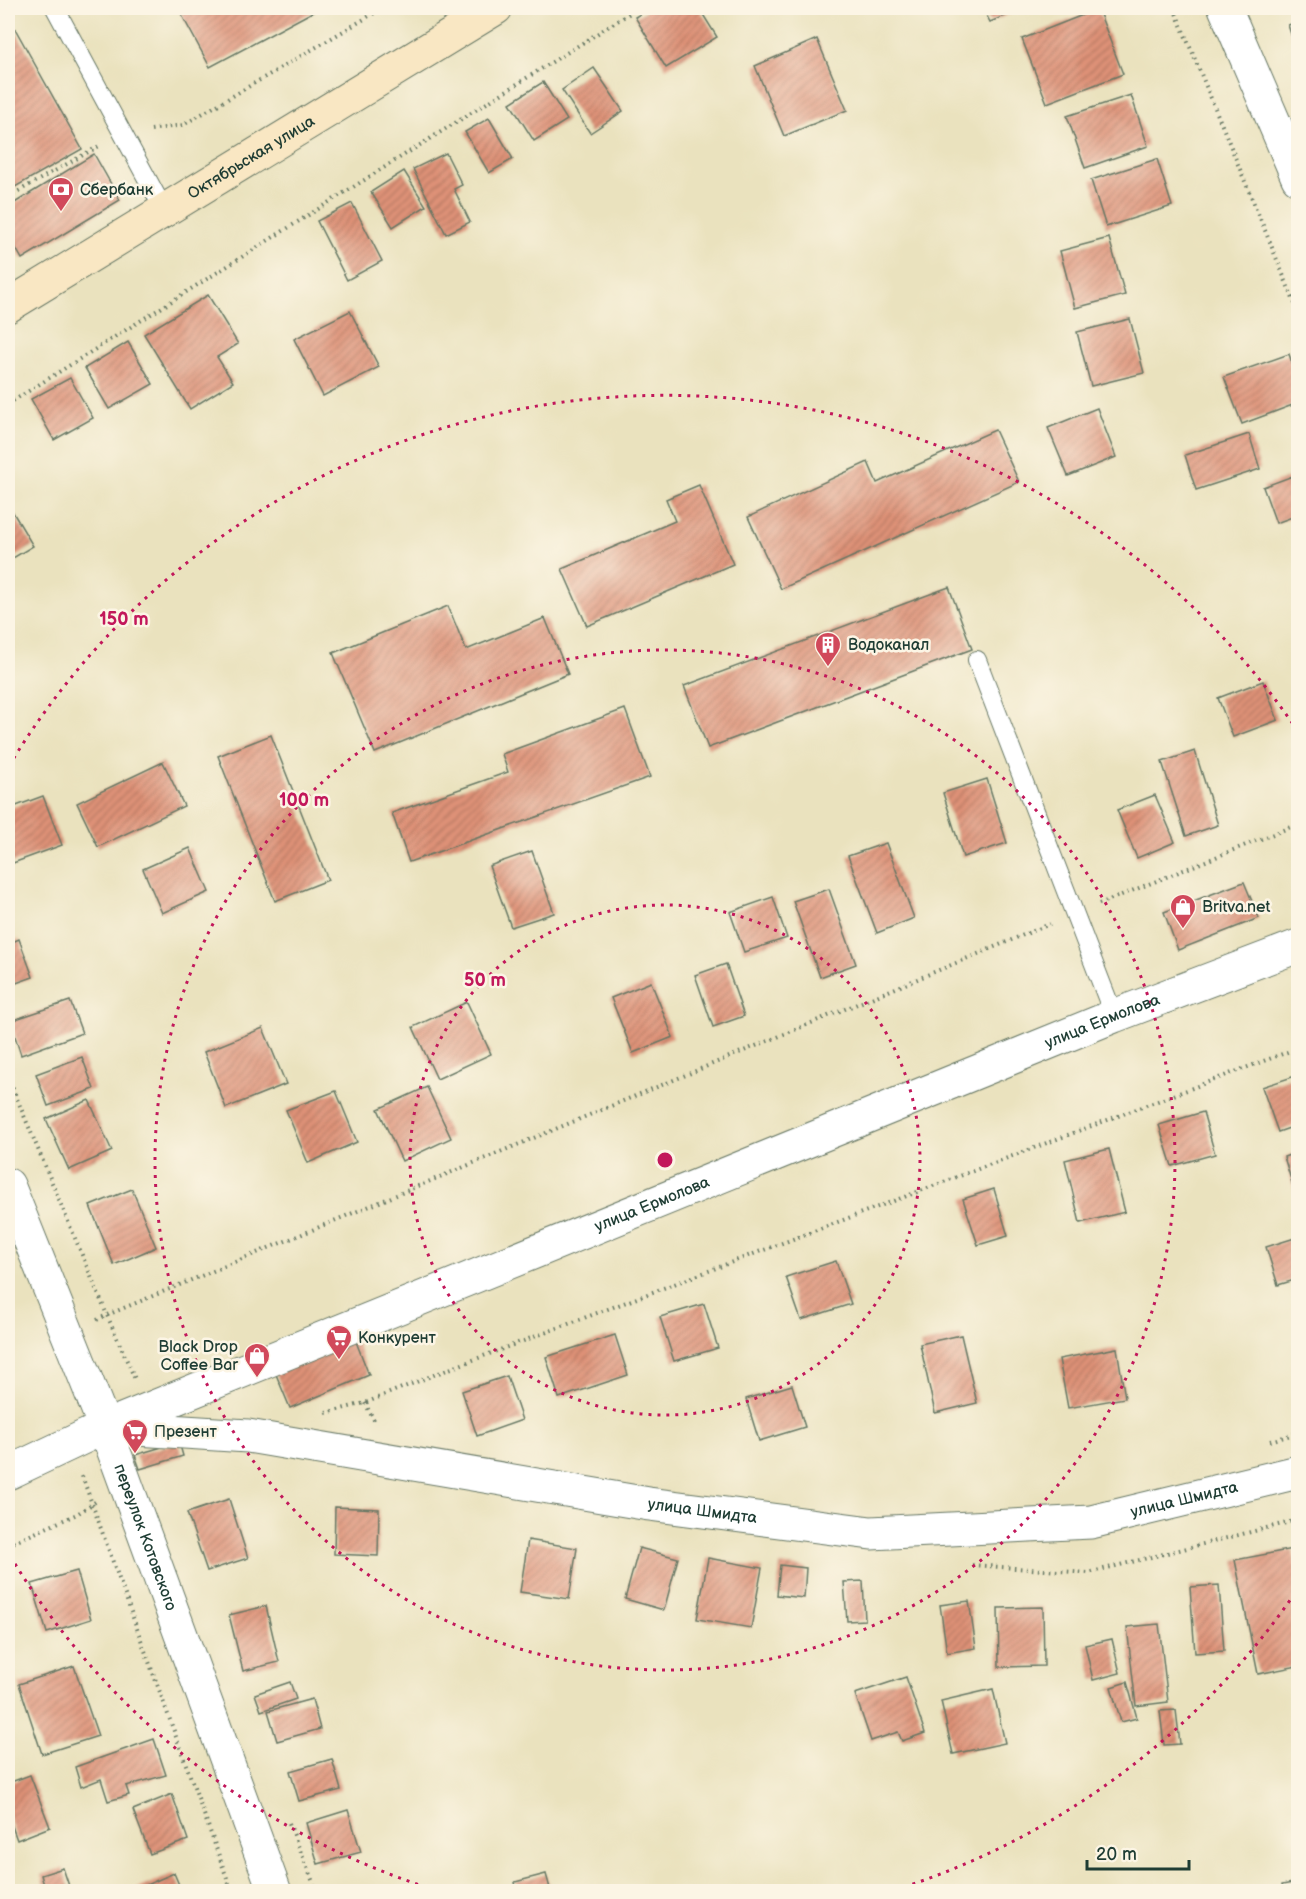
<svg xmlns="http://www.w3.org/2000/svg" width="1306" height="1899" font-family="'Balsamiq Sans',sans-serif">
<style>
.building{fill:url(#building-hatch)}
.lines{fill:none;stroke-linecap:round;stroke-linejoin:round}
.service-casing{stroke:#667764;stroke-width:20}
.minor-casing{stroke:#667764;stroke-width:35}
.tertiary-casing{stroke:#667764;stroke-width:35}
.secondary-casing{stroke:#667764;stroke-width:35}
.path{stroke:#667764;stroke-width:4;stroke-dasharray:1.5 4.5;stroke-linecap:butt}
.service{stroke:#fff;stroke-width:18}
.minor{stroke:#fff;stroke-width:33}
.tertiary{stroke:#fff;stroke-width:33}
.secondary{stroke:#f9e7c3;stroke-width:33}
.ring{fill:none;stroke:#c2185b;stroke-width:3;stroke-dasharray:3 6}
.labels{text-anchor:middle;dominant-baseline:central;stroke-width:5;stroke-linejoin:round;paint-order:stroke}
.street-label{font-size:16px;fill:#1f3d34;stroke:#fcf5e5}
.poi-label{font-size:16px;fill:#1f3d34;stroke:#fcf5e5;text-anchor:start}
.centre{fill:#c2185b;stroke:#fcf5e5;stroke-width:3}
.ring-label{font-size:18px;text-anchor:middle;font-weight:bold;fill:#c2185b;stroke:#fcf5e5;stroke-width:5;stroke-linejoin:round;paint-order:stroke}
</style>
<defs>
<pattern id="building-hatch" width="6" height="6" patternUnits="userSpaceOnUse" patternTransform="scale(1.5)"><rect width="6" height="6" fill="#de9177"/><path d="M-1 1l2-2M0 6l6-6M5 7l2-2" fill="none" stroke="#b37862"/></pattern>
</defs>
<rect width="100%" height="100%" fill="#fcf5e5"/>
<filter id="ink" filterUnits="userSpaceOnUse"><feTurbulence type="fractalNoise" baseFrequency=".0167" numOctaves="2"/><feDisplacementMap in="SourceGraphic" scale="12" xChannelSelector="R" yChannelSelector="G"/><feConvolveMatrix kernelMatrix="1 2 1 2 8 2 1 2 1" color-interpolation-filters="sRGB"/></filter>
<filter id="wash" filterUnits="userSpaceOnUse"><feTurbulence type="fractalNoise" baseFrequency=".008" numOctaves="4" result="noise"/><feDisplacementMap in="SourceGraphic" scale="24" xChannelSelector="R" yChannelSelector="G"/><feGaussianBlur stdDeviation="1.35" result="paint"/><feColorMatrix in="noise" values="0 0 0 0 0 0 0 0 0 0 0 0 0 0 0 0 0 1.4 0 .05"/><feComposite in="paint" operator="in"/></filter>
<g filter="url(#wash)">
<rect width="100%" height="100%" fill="#eae2be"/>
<g id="blocks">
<!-- building -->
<g class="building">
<path d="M178 8H320L210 67Z"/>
<path d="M650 8H699L717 37 666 68 635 17Z"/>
<path d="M983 8H1024L990 22Z"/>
<path d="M1098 9 1123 74 1047 103 1022 39Z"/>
<path d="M8 16 82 149 8 191Z"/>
<path d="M1298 22V55L1288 25Z"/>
<path d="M817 39 847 110 784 136 755 66Z"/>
<path d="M594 68 623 111 590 133 562 90Z"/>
<path d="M543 82 567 120 534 141 510 103Z"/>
<path d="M1131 95 1148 146 1085 168 1067 116Z"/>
<path d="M489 118 513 159 489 173 465 132Z"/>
<path d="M446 153 462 185 454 189 470 222 446 234 413 169Z"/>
<path d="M94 154 120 200 22 259 8 234V207Z"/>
<path d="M1157 159 1172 206 1106 227 1091 180Z"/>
<path d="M404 171 426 206 393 227 371 192Z"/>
<path d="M352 203 382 261 347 280 317 221Z"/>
<path d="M1109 238 1125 295 1075 308 1060 251Z"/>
<path d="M208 295 238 344 217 357 233 382 190 409 144 334Z"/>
<path d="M350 311 379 367 323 396 294 339Z"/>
<path d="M1130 319 1144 373 1091 386 1077 332Z"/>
<path d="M128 342 153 384 109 409 85 368Z"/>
<path d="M1289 354 1298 381V403L1242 424 1224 377Z"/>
<path d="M70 378 93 418 54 440 31 399Z"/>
<path d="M1097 408 1116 457 1068 476 1048 428Z"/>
<path d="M995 430 1019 482 781 589 748 517 868 462 877 483Z"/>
<path d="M1249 434 1260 469 1196 490 1185 455Z"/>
<path d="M1298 474V515L1276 523 1263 487Z"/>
<path d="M699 485 733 564 587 626 562 569 675 521 666 499Z"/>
<path d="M8 504 33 546 8 561Z"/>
<path d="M949 587 972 649 708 748 684 686Z"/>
<path d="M448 606 466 650 545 618 568 674 375 753 333 653Z"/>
<path d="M1263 681 1278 720 1233 737 1218 698Z"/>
<path d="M625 709 650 777 409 862 392 813 508 772 502 754Z"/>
<path d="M271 735 328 880 275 901 218 756Z"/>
<path d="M1195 751 1218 825 1186 836 1162 762Z"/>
<path d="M163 762 184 806 98 847 77 803Z"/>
<path d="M987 779 1007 843 963 857 943 793Z"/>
<path d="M1155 795 1175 842 1137 858 1117 810Z"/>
<path d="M43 796 62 845 13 863 8 850V809Z"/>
<path d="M886 843 914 918 877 933 848 856Z"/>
<path d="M190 848 209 892 162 913 143 869Z"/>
<path d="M532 851 554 913 511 927 489 866Z"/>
<path d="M1244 882 1259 918 1178 950 1164 912Z"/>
<path d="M829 889 856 964 820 977 793 901Z"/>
<path d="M773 897 787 938 744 952 730 912Z"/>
<path d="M19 939 33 977 8 986V944Z"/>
<path d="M726 964 744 1016 713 1027 695 975Z"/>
<path d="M651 982 673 1037 633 1053 611 998Z"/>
<path d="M70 1001 82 1033 21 1055 10 1021Z"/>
<path d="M467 1002 491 1054 437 1079 413 1027Z"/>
<path d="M263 1028 286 1084 226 1108 204 1052Z"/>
<path d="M82 1057 94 1089 48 1106 36 1074Z"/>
<path d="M1298 1075V1125L1278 1132 1262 1087Z"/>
<path d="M427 1087 451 1138 402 1161 378 1109Z"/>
<path d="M336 1091 357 1142 308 1163 286 1110Z"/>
<path d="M89 1100 112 1151 69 1170 46 1119Z"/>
<path d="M1203 1112 1215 1154 1172 1166 1159 1125Z"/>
<path d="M1109 1149 1125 1212 1080 1223 1065 1160Z"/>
<path d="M1298 1152V1202L1284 1157Z"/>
<path d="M132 1189 156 1247 114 1265 90 1206Z"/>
<path d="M994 1189 1008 1236 978 1245 963 1199Z"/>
<path d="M1298 1237V1279L1278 1285 1266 1247Z"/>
<path d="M836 1261 851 1304 801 1320 786 1277Z"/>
<path d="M704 1304 718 1348 674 1361 660 1317Z"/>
<path d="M615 1335 628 1375 559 1398 546 1357Z"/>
<path d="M961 1335 977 1403 935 1413 920 1344Z"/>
<path d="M355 1339 369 1375 290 1408 275 1372Z"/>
<path d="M1117 1348 1125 1398 1068 1408 1059 1359Z"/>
<path d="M507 1376 522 1420 477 1436 462 1391Z"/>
<path d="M792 1385 805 1427 759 1441 746 1399Z"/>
<path d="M179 1442 183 1456 140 1469 135 1455Z"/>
<path d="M229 1499 248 1558 207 1571 187 1513Z"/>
<path d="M335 1507 379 1509 378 1556 334 1554Z"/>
<path d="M528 1540 577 1548 569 1599 520 1592Z"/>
<path d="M639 1548 678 1558 664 1610 625 1599Z"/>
<path d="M1293 1549 1298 1577V1666L1258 1674 1235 1560Z"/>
<path d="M708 1558 762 1568 751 1628 697 1619Z"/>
<path d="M780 1565 806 1568 804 1598 777 1595Z"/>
<path d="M77 1571 91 1619 47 1633 32 1584Z"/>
<path d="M863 1581 865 1620 847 1621 844 1582Z"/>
<path d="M1219 1585 1224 1651 1195 1653 1190 1587Z"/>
<path d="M969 1601 976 1648 947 1653 940 1605Z"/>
<path d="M266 1606 279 1662 243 1671 229 1615Z"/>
<path d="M1043 1607 1044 1666 999 1667 998 1608Z"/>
<path d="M1159 1624 1168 1702 1136 1706 1127 1627Z"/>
<path d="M1112 1639 1120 1673 1093 1680 1085 1645Z"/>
<path d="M74 1666 98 1736 42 1754 19 1684Z"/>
<path d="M906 1677 925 1733 902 1741 898 1732 871 1741 855 1694Z"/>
<path d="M290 1682 296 1699 261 1711 255 1694Z"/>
<path d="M1127 1682 1137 1718 1121 1722 1111 1687Z"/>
<path d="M993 1689 1005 1743 953 1754 941 1701Z"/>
<path d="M312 1699 320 1729 277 1741 268 1711Z"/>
<path d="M1176 1710 1180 1744 1164 1745 1160 1711Z"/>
<path d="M154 1739 166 1775 126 1786 129 1795 108 1801 101 1779 81 1787 75 1767Z"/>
<path d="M332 1759 341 1790 299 1801 290 1771Z"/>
<path d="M30 1775 50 1827 17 1840 8 1815V1783Z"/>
<path d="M172 1794 188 1840 150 1854 133 1810Z"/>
<path d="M348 1810 361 1852 318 1864 306 1823Z"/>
<path d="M63 1868 71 1892H46L41 1875Z"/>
<path d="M174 1873 182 1892H130Z"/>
<path d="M546 1874 551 1892H517L515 1882Z"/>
<path d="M1298 1882V1892H1283L1282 1885Z"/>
</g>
</g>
</g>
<g filter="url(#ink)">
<use href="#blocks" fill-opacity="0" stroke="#667764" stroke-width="1.5"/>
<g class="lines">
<defs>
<g id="service">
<path d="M55 8 164 210"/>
<path d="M977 660 1114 1016"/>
</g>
<g id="minor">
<path d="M1225 8 1298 178"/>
<path id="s1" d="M8 1185 105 1427 275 1892"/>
<path id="s2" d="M105 1427 248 1436 649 1504 871 1533 1091 1522 1298 1472"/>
</g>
<g id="tertiary">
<path id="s3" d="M8 1473 105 1427 1114 1016 1298 946"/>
</g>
<g id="secondary">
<path id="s4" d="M8 306 496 8"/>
</g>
</defs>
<!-- service casing -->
<use href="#service" class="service-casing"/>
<!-- minor casing -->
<use href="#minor" class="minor-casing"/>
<!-- tertiary casing -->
<use href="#tertiary" class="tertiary-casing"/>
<!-- secondary casing -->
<use href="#secondary" class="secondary-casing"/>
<!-- path -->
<g class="path">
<path d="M1174 8 1298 311"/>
<path d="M151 130 183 125 383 8"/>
<path d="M8 197 101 145"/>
<path d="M8 404 638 8"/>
<path d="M1099 904 1298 824"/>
<path d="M8 1077 107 1315 1050 924"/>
<path d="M97 1320 107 1315 135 1379"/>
<path d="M365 1403 376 1424"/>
<path d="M326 1413 365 1403 436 1374 1298 1048"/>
<path d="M1270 1441 1298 1433"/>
<path d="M82 1476 232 1892"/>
<path d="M8 1545 77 1514 98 1500"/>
<path d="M972 1565 1088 1573 1298 1520"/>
<path d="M289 1823 317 1892"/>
</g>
<!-- service -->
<use href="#service" class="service"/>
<!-- minor -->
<use href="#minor" class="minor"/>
<!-- tertiary -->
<use href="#tertiary" class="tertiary"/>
<!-- secondary -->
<use href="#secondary" class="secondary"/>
</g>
</g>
<!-- distance rings -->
<g class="ring">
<circle cx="665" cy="1160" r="255"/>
<circle cx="665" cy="1160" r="510"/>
<path d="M1295 1593A765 765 0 0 1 895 1890M435 1890A765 765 0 0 1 9 1554M9 766A765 765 0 0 1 1295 727"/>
</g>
<!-- icons -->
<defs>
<symbol id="bank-pin" viewBox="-11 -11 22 30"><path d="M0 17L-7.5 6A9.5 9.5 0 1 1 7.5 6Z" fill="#d1495b" stroke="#fcf5e5"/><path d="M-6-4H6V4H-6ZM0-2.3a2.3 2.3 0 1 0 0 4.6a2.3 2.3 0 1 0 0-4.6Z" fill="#fff"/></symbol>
<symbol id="building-pin" viewBox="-11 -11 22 30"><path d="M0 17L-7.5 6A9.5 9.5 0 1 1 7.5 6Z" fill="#d1495b" stroke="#fcf5e5"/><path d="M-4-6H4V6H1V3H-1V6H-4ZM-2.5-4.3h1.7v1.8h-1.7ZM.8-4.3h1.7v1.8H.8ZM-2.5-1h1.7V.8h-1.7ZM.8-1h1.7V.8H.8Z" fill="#fff"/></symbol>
<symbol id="shop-pin" viewBox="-11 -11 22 30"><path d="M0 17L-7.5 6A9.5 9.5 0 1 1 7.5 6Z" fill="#d1495b" stroke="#fcf5e5"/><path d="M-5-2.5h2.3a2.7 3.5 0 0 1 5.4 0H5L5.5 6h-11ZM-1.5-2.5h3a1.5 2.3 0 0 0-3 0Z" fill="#fff"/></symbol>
<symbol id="supermarket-pin" viewBox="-11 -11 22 30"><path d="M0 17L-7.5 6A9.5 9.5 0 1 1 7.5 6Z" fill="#d1495b" stroke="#fcf5e5"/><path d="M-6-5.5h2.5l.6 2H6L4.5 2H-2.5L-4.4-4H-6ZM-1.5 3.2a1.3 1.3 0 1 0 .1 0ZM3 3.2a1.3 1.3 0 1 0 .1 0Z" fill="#fff"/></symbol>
</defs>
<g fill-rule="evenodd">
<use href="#bank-pin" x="46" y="175" width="30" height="40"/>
<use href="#building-pin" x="813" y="630" width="30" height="40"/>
<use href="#shop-pin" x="1168" y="892" width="30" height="40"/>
<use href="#supermarket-pin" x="324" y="1323" width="30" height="40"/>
<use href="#shop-pin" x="242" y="1341" width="30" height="40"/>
<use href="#supermarket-pin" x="120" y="1417" width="30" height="40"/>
</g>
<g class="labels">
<!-- street labels -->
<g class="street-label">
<text stroke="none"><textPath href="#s4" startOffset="285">Октябрьская улица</textPath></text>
<text stroke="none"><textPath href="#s3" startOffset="1184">улица Ермолова</textPath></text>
<text stroke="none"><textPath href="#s3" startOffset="698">улица Ермолова</textPath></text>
<text stroke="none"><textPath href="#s2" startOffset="1090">улица Шмидта</textPath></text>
<text stroke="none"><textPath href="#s2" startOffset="604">улица Шмидта</textPath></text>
<text stroke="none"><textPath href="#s1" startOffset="378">переулок Котовского</textPath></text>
</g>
<!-- poi labels -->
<g class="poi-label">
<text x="80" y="190">Сбербанк</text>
<text x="848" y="645">Водоканал</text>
<text x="1202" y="907">Britva.net</text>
<text x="358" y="1338">Конкурент</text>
<text x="238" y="1347" text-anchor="end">Black Drop<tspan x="238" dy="18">Coffee Bar</tspan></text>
<text x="154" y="1432">Презент</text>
</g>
</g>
<circle cx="665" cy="1160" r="9" class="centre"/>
<g class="ring-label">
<text x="124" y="625">150 m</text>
<text x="304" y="806">100 m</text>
<text x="485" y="986">50 m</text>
</g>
<!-- margin -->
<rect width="1306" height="1899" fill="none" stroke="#fcf5e5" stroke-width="30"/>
<!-- scale -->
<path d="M1087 1860v9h102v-9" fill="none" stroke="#1f3d34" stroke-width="3"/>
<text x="1096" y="1860" font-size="18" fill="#1f3d34" stroke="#fcf5e5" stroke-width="4.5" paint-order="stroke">20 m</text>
</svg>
